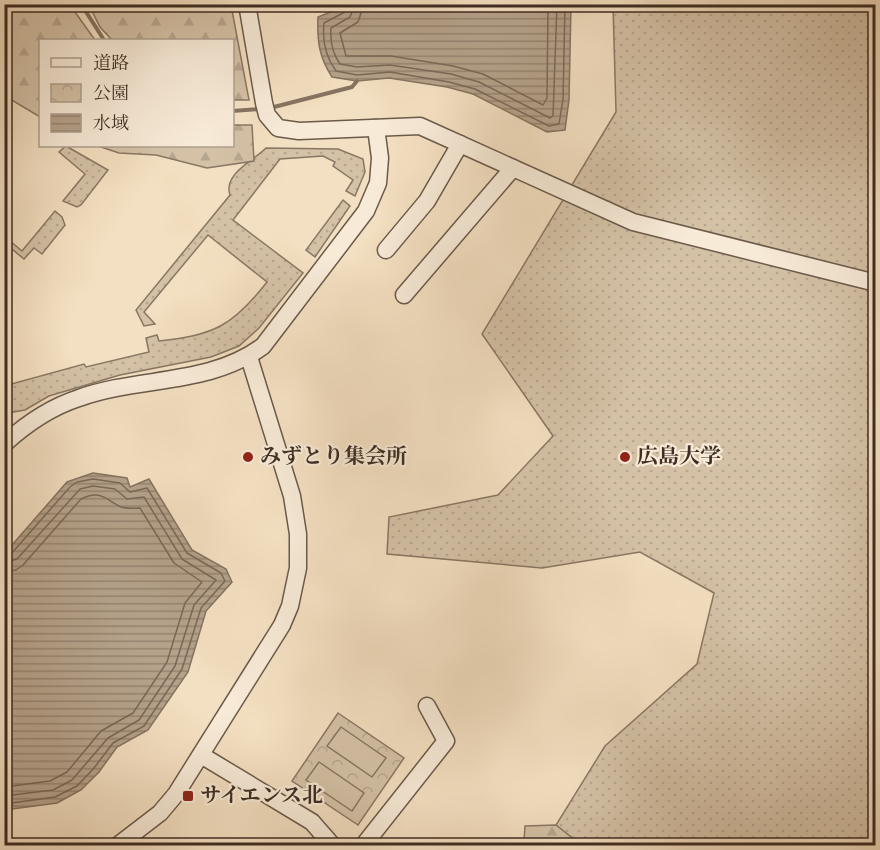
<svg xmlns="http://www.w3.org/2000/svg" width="880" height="850" font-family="'IM FELL English','Noto Serif JP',serif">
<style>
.grass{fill:url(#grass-dots);stroke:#897764;stroke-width:1.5}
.forest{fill:url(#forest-firs);stroke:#897764;stroke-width:1.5}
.park{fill:url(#park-crowns);stroke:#897764;stroke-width:1.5}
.pitch{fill:#d4c1a6;stroke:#897764;stroke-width:1.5}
.water{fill:url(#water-rules);stroke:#857361;stroke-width:1.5}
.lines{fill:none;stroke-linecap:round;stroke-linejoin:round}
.shore{stroke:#7a6857;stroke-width:1.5}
.stream{stroke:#857361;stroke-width:4}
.minor-casing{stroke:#6b5a4a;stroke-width:19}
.minor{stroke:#f7ead7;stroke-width:16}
.poi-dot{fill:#8f2418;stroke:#f7ead7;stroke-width:2}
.labels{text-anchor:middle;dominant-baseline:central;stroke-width:4.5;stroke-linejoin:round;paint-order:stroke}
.poi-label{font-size:21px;font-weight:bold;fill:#3e2d23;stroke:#f7ead7;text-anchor:start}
</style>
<defs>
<pattern id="grass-dots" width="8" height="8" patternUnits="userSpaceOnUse" patternTransform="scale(1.5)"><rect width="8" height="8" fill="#d4c1a6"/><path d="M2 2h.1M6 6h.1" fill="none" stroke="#b7a68f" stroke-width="1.8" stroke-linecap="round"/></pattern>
<pattern id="forest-firs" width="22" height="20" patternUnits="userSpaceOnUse" patternTransform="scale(1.5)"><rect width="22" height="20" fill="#d4c1a6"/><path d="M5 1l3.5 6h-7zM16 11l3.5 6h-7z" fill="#b7a68f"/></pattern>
<pattern id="park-crowns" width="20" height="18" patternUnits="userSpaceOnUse" patternTransform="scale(1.5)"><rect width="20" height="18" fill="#d4c1a6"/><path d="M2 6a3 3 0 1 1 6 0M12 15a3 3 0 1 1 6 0" fill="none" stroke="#b7a68f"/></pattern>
<pattern id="water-rules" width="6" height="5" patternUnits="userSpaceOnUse" patternTransform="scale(1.5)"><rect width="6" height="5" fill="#b5a28b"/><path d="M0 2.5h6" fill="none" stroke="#958471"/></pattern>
</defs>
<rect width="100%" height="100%" fill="#f3dfc1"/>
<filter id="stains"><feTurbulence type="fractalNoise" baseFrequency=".00333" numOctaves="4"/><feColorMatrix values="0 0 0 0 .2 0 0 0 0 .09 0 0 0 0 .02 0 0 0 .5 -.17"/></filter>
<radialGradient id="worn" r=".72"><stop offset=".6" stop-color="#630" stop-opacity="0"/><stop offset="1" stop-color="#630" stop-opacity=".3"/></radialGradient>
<!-- grass -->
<g class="grass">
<path d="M613 5H875V845H581L556 825 605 746 697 664 714 593 640 552 542 568 387 554 389 517 498 495 553 436 482 334 616 112Z"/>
<path d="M66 146 108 170 81 205 77 207 63 201 85 174 59 152Z"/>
<path d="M266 148 338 149 363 159 365 172 355 196 346 191 353 180 333 166 335 162 323 156 280 159 233 220 303 273 259 328 239 346 211 357 120 375 49 396 25 410 8 413 5 410 4 386 84 364 86 367 149 352 146 338 157 335 159 341C214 335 233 326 267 282L208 235 144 312 155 324 144 326 136 310 230 195C223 174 253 161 266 148Z"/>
<path d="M343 200 350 206 315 257 306 250Z"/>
<path d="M55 211 62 217 65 225 42 254 34 248 24 259 7 245 10 241 22 251Z"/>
</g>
<!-- forest -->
<g class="forest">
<path d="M5 4 70 5 95 40H40V117L5 96Z"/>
<path d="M89 5H231L249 100H233L232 40H112L100 27Z"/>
<path d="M233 125H252L254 161 207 168 156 155 119 153 98 146H232Z"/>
<path d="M556 825 581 845H528L524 841 525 826Z"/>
</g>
<!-- park -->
<path class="park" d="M338 713 404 758 358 825 292 781Z"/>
<!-- pitch -->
<g class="pitch">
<path d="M341 727 386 758 372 777 327 746Z"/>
<path d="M319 762 364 793 352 811 306 780Z"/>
</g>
<!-- water -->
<g class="water">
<path d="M348 5H571L569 100 565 130 547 132 473 94 447 87 389 78 357 81 332 77C319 57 317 41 318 17Z"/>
<path d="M93 473 127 478 130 487 149 479 192 550 226 569 232 582 206 611 188 672 148 730 117 747 99 772 81 790 57 803 5 810V553L67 482Z"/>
</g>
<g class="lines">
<!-- shore -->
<g class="shore">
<path d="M347 4 345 12 324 23C322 41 325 56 336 71L357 75 390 72 449 82 475 89 549 126 559 124 563 99 565 4"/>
<path d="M355 4 350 17 331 28C330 41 332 53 340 64L357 67 390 65 451 74 479 82 550 118 553 116 557 4"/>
<path d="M364 4 358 22 340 33 346 56H391L453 66 483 74 543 105 547 98 548 4"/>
<path d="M4 556 11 554 70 487 77 482 93 479 120 483 130 492 147 488 187 553 221 573 225 581 201 608 182 669 144 726 113 743 94 768 77 786 55 797 4 804"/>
<path d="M4 563 17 559 80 489 93 486 115 489 127 499 144 497 182 559 216 580 194 605 175 666 139 720 108 738 72 780 53 790 4 796"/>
<path d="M4 572 16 570 23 565 81 499C101 489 106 500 121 507 127 509 133 508 140 508L174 563 202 582 185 603 167 662 133 713 101 731 67 772 50 781 4 787"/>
</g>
<!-- stream -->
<g class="stream">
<path d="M81 4 104 40"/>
<path d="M270 108 352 87 357 81"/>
<path d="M232 111 260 109"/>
</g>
<defs>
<g id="minor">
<path d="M247 4 264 103 267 115 278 128 299 131 420 126 633 222 876 283"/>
<path d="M386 250 427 201 460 144"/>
<path d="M404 295 513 168"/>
<path d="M4 444C26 424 51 407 79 398 140 376 209 386 263 346L366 211 378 183 380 158 376 128"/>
<path d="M201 755 312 822 333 846"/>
<path d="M117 846 160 813 176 794 282 625 290 606 298 568V534L292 496 249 357"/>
<path d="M363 846 446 741 427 706"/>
</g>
</defs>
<!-- minor casing -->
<use href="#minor" class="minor-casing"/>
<!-- minor -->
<use href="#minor" class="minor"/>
</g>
<!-- markers -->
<g class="poi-dot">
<circle cx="248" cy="457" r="6"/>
<circle cx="625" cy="457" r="6"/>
<rect x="182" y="790" width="12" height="12" rx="3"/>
</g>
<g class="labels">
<!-- poi labels -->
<g class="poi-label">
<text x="260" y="457">みずとり集会所</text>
<text x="637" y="457">広島大学</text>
<text x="200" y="796">サイエンス北</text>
</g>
</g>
<!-- margin -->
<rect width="880" height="850" fill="none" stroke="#f3dfc1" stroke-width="24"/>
<rect x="6" y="6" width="868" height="838" fill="none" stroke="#3e2d23" stroke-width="3"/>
<rect x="12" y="12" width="856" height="826" fill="none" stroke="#3e2d23" stroke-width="1.5"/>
<!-- legend -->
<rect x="39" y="39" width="195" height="108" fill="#f7ead7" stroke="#ad9e8f" stroke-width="1.5"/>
<rect x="51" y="58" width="30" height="9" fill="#f7ead7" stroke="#ad9e8f" stroke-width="1.5"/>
<text x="93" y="69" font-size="18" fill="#3e2d23">道路</text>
<rect x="51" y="84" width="30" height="18" fill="url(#park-crowns)" stroke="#ad9e8f" stroke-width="1.5"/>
<text x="93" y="99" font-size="18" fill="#3e2d23">公園</text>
<rect x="51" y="114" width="30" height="18" fill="url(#water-rules)" stroke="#ad9e8f" stroke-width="1.5"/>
<text x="93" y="129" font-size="18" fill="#3e2d23">水域</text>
<rect width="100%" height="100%" filter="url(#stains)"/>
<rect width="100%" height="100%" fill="url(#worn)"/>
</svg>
